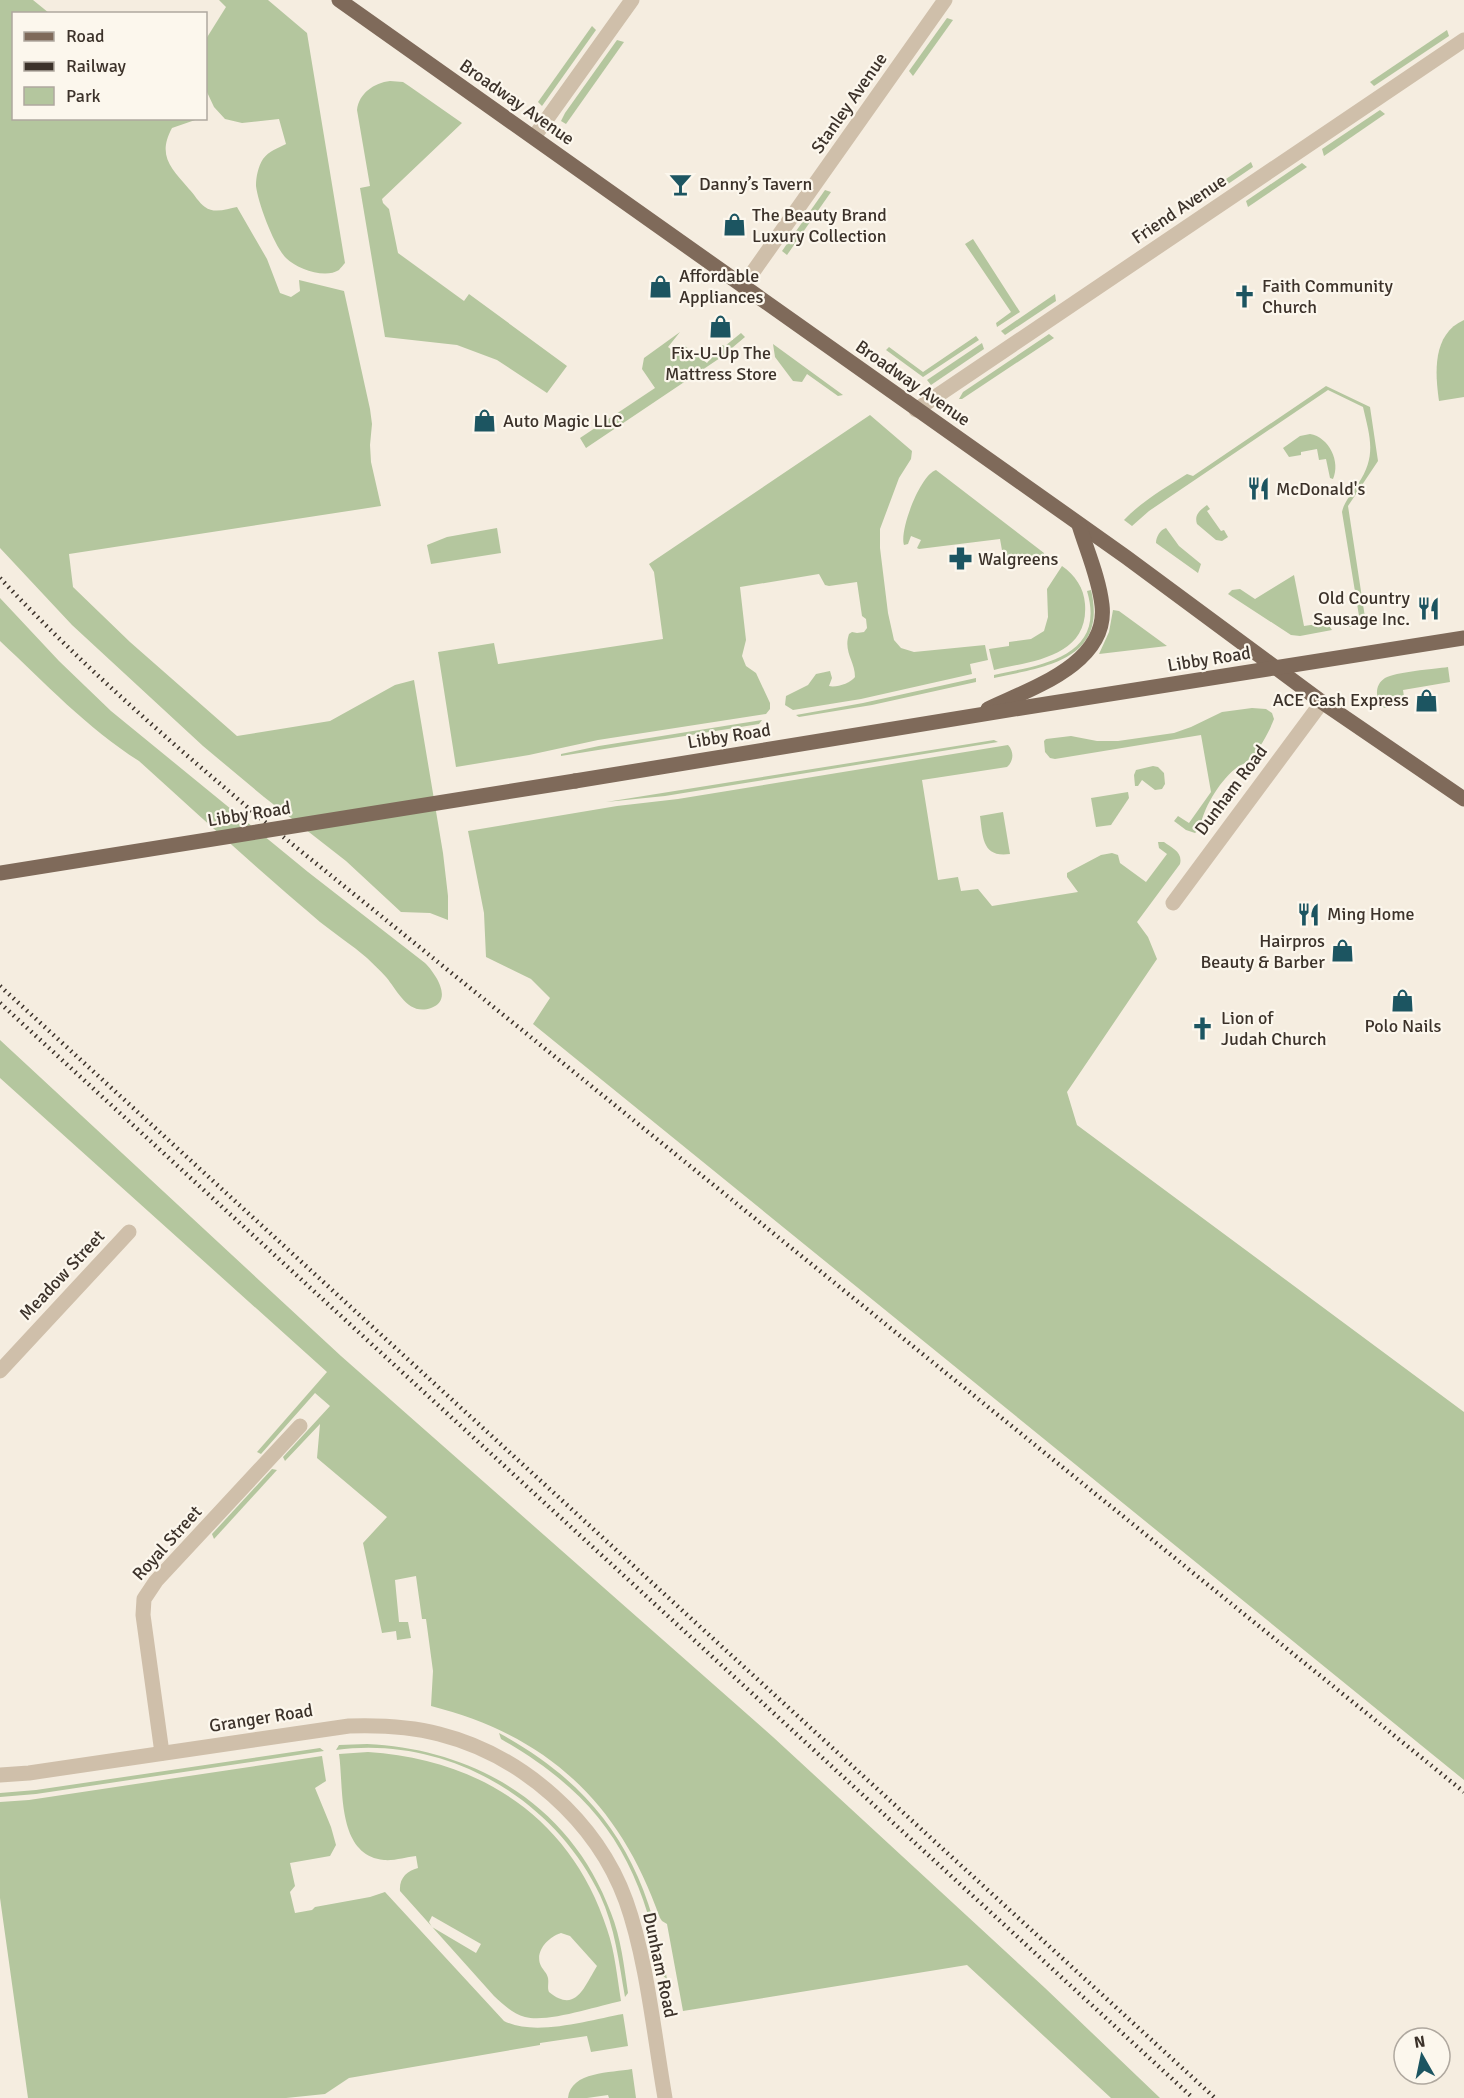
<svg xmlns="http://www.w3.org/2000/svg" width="1464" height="2098" font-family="Signika,sans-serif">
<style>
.green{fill:#b4c69e;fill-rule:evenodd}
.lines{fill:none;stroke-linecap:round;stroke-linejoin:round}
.minor{stroke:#cfbfaa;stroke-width:15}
.major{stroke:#7f6a5a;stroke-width:15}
.rail{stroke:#3c322a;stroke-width:4.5;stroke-dasharray:1.5 4.5;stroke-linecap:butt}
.major-bridge{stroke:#7f6a5a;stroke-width:15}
.labels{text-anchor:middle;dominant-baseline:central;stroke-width:4.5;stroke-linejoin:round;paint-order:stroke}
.street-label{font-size:18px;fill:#3c322a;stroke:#fcf7ed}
.poi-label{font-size:18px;fill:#3c322a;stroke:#fcf7ed;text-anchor:start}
</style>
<rect width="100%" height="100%" fill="#f5ede0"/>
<!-- green -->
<g class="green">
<path d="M0 0H33L49 13 14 14V118L198 119 172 128C157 156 171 168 189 189 194 194 199 203 205 207 214 214 227 209 237 207L267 259 280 293 291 297 300 291 299 280 344 291 370 409 372 424 370 445 371 462 381 506 69 554 73 587 130 642 237 736 330 721 395 685 414 680 443 853 448 896V920L430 913 401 912 346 861 264 797 203 746 72 625 0 548Z"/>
<path d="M219 0H268L307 33 345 263C344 264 339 270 339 270 325 279 297 269 286 258 274 246 258 203 256 186 256 177 258 167 263 159 269 151 278 148 286 144L279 119 242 123 225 119 214 107 206 90V39L226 7Z"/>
<path d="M947 18 953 20 913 76 909 71Z"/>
<path d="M592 26 596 30 542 106 538 102Z"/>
<path d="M1447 30 1449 36 1374 86 1370 82Z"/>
<path d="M617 40 624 42 566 124 561 121 565 113Z"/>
<path d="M390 81 403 82 409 86 462 123 382 199 383 203 389 209 398 253 464 301 469 294 567 366 547 393 497 360 457 345 385 337 360 188 370 186 357 110C359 93 374 83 390 81Z"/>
<path d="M1380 110 1385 114 1324 156 1322 149Z"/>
<path d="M1251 162 1253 167 1200 203 1195 200Z"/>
<path d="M1302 163 1307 167 1248 207 1246 201Z"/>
<path d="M825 190 831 192 787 255 782 251Z"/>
<path d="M973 239 1020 312 997 327 996 323 1011 312 965 244Z"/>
<path d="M1055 294 1056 301 1005 335 1001 331Z"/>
<path d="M1464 320V397L1439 401C1435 373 1432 334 1464 320Z"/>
<path d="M680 332 668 347 678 355 685 346 707 363 722 345 725 346 741 333 745 337 720 358 586 448 580 438 655 388 642 369 644 358Z"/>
<path d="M1049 334 1054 338 962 399H959L963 392 969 388Z"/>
<path d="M976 336 979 340 923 377 886 350 889 347 923 372Z"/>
<path d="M982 343 984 349 931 385 927 380Z"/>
<path d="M773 344 843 395 838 396 807 374 802 382 793 381 775 357Z"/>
<path d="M1326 386 1370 407 1378 461 1348 506 1366 624 1349 627 1345 621 1346 618 1359 616 1342 512C1344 502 1352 493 1358 484 1377 456 1370 437 1363 407L1328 390 1149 511 1132 526 1124 520C1142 501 1165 488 1187 474L1193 476Z"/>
<path d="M870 415 912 451 911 459 899 478 880 529V548L888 613 894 640 901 648 914 652 985 645 988 660 970 664 972 674 861 699 793 710 785 705 786 696 808 685 816 674 830 671 832 678 829 686C836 688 851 683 855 677 855 661 843 652 849 634L852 632 857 633 864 632 867 628 866 619 862 616 857 582 829 586 825 585 819 574 740 587 746 640 742 656 746 666 756 673 770 703V709L766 714 598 740 529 755 456 767 438 652 494 643 498 664 663 639 654 572 649 564Z"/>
<path d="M1310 434C1329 437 1341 462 1333 479L1330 478 1326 459 1319 460 1317 449 1301 452V455L1289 457 1283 448 1300 436Z"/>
<path d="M936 470 1044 553 1042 560 1032 563 1019 558 1003 556 1000 539 919 549 917 548 921 540 911 536 908 544 904 545C899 531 920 475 936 470Z"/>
<path d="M1207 505 1210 509 1207 511 1221 531 1224 530 1228 537 1222 541 1216 540 1197 524C1194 515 1200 510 1207 505Z"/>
<path d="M497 528 501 553 431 564 427 545 447 537Z"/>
<path d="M1166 528 1179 546 1201 564 1198 573 1156 543C1156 537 1160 530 1166 528Z"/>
<path d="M1062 566C1075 575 1084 588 1085 604 1089 657 1032 661 994 670L989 649 1009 646V642L1031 639 1044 631 1048 617 1047 589Z"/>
<path d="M1294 575 1304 626 1324 623H1327L1332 630 1300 636 1291 635 1228 594 1232 590 1240 589 1255 599Z"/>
<path d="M1091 590C1108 661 1044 667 994 678V675C1039 665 1107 658 1087 591Z"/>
<path d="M0 598 59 661 111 711 308 872 425 963C435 973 454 1000 431 1008 408 1016 398 991 386 977 380 970 373 964 367 958 352 945 335 934 320 922 258 870 199 815 139 761 87 728 45 683 0 641Z"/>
<path d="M1113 610 1119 611 1167 646 1099 654 1109 632Z"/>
<path d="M1448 667 1450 682 1403 690 1405 704 1384 708C1375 699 1374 685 1385 678 1395 672 1434 669 1448 667Z"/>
<path d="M976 678V682L872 705 799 717 796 715 863 703Z"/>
<path d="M1252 708 1266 709 1272 713 1274 719C1269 732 1260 749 1250 759 1246 764 1239 765 1235 769 1219 782 1202 810 1200 829L1195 833 1186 830 1174 821 1178 816 1189 823 1211 792 1201 735 1055 759 1050 758 1045 752 1044 741 1046 739 1071 736 1097 741H1118L1174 733 1191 727 1222 712Z"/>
<path d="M762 720 759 724 561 756V754L599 746Z"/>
<path d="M994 740 998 742 665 796 606 802Z"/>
<path d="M1008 745C1014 751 1014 761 1007 767L922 780 938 880 958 877 961 891 978 889 992 906 1078 892 1067 877V873L1101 855 1112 853 1118 855 1120 863 1146 882 1167 854 1159 848 1158 842H1164C1172 848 1183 852 1180 864L1137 922 1148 937 1157 959 1067 1092 1077 1125 1464 1412V1780L533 1024 550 998 531 979 486 957 484 913 468 831 617 806 678 799Z"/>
<path d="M1153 766 1158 767 1164 773 1165 784 1162 789 1155 790 1142 780 1138 786H1135L1134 775 1136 770Z"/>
<path d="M1128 792 1129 798 1111 825 1096 827 1091 798Z"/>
<path d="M1003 812 1010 854C982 858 983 837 980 816Z"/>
<path d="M0 1040 341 1356 773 1737 1045 1988 1160 2098H1111L967 1965 683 2011 667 1924 662 1921 660 1918C620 1804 549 1736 431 1706L433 1671 426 1619H422L416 1576 395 1580 399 1622H408L411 1638 397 1640 396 1631 382 1633 363 1543 387 1517 317 1458 320 1424 285 1461 283 1457 330 1406 315 1393 261 1454 257 1452 327 1372 0 1078Z"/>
<path d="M272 1469 277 1470 214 1539 212 1534Z"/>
<path d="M499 1733C603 1790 647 1863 667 1979L663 1976C641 1862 604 1798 501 1739Z"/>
<path d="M367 1744C477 1749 572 1807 611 1913 621 1938 624 1966 628 1993L625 1997C619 1963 615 1927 600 1895 553 1797 445 1735 336 1750L339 1745Z"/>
<path d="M320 1748 324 1751 36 1794 0 1797V1793L36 1790Z"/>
<path d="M368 1752C481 1759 572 1819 607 1929 615 1952 617 1977 621 2001 597 2006 548 2023 525 2017 513 2014 504 2005 494 1996L400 1891C399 1878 407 1871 418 1868L416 1856C406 1857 394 1861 384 1860 336 1855 344 1788 339 1754ZM432 1916 481 1944 476 1953 432 1927 429 1922ZM561 1933 570 1936 597 1966C584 1987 576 2014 549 1992 547 1987 549 1984 548 1978 547 1973 543 1970 541 1966 534 1952 548 1937 561 1933Z"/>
<path d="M322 1756 326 1781 315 1788 331 1827 336 1845 330 1856 290 1863 295 1886 290 1892 295 1913 312 1910 315 1907 370 1897 385 1892 504 2021C535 2037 589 2020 623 2014L628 2046 591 2052 587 2036 540 2043V2045L349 2078 325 2094 286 2098H28L0 1898V1802L29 1800Z"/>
<path d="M632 2069 636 2098H609L608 2095 587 2098H568C571 2071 611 2073 632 2069Z"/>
</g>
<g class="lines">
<!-- minor -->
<g class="minor">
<path d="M534 137 632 0"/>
<path d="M743 286 945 0"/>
<path d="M916 410 1464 40"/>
<path d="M1173 903 1322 702"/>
<path d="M0 1371 129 1232"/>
<path d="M162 1753 143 1615 144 1599 156 1581 300 1426"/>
<path d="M0 1775 29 1773 349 1726C380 1725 409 1726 439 1734 522 1755 597 1821 626 1901 647 1960 654 2035 665 2098"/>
</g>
<!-- major -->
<g class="major">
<path d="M339 0 1126 557 1322 702 1464 799"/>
<path d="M988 709C1029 689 1109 664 1102 605 1099 578 1087 551 1079 525"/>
<path d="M575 781 1021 708 1464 638"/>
</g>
<!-- rail -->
<g class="rail">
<path d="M0 578C84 668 176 747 271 827L1464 1792"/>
<path d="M0 986 1215 2098"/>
<path d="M0 1003 1193 2098"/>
</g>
<!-- major-bridge -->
<path class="major-bridge" d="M0 873 575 781"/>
</g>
<!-- icons -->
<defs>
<symbol id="bar-bare" viewBox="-9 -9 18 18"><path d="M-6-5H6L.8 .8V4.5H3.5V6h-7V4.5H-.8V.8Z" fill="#1c5561" stroke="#fcf7ed" stroke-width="2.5" paint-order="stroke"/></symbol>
<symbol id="shop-bare" viewBox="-9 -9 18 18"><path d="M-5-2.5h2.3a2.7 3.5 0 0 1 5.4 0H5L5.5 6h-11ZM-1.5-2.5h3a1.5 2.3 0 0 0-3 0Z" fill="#1c5561" stroke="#fcf7ed" stroke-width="2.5" paint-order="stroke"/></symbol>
<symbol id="church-bare" viewBox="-9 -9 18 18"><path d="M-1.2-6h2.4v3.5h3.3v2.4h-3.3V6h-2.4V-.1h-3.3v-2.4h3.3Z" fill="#1c5561" stroke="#fcf7ed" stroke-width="2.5" paint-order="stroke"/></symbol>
<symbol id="restaurant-bare" viewBox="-9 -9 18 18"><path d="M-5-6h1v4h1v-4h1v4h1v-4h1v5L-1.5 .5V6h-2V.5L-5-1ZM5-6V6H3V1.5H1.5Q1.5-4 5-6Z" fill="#1c5561" stroke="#fcf7ed" stroke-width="2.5" paint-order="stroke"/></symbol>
<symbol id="pharmacy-bare" viewBox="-9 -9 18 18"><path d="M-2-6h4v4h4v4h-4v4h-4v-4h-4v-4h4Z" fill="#1c5561" stroke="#fcf7ed" stroke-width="2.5" paint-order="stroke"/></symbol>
</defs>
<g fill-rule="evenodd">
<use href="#bar-bare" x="664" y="168" width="33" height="33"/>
<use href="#shop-bare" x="718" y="208" width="33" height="33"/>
<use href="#shop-bare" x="644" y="270" width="33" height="33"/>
<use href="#church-bare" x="1228" y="280" width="33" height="33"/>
<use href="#shop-bare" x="704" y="310" width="33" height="33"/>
<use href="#shop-bare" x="468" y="404" width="33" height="33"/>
<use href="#restaurant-bare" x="1242" y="472" width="33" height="33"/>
<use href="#pharmacy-bare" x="944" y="542" width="33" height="33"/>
<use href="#restaurant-bare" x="1412" y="592" width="33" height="33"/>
<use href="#shop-bare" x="1410" y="684" width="33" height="33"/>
<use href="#restaurant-bare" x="1292" y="898" width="33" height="33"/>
<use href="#shop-bare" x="1326" y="934" width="33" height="33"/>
<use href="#shop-bare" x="1386" y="984" width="33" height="33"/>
<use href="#church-bare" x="1186" y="1012" width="33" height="33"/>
</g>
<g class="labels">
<!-- street labels -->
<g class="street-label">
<text transform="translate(517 102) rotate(35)">Broadway Avenue</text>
<text transform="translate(849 103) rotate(-55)">Stanley Avenue</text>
<text transform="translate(1179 209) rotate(-34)">Friend Avenue</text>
<text transform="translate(913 383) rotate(35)">Broadway Avenue</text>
<text transform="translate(1209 659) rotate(-9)">Libby Road</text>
<text transform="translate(729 736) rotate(-9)">Libby Road</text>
<text transform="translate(1231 790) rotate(-53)">Dunham Road</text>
<text transform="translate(249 814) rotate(-9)">Libby Road</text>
<text transform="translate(62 1275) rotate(-47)">Meadow Street</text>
<text transform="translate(167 1543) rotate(-48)">Royal Street</text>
<text transform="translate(261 1718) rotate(-9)">Granger Road</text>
<text transform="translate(660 1965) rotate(78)">Dunham Road</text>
</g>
<!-- poi labels -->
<g class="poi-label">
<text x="699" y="184">Danny’s Tavern</text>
<text x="752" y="215">The Beauty Brand<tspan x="752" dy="21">Luxury Collection</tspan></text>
<text x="679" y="276">Affordable<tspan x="679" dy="21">Appliances</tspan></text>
<text x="1262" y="286">Faith Community<tspan x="1262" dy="21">Church</tspan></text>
<text x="721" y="353" text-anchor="middle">Fix-U-Up The<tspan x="721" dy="21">Mattress Store</tspan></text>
<text x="503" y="421">Auto Magic LLC</text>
<text x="1276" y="489">McDonald's</text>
<text x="978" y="559">Walgreens</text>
<text x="1410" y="598" text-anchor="end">Old Country<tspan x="1410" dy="21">Sausage Inc.</tspan></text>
<text x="1409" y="700" text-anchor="end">ACE Cash Express</text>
<text x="1327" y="914">Ming Home</text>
<text x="1325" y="941" text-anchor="end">Hairpros<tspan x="1325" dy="21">Beauty &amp; Barber</tspan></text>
<text x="1221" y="1018">Lion of<tspan x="1221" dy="21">Judah Church</tspan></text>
<text x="1403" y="1026" text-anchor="middle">Polo Nails</text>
</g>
</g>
<!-- legend -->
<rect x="12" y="12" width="195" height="108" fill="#fcf7ed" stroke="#afa89f" stroke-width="1.5"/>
<rect x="24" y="32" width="30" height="9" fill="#7f6a5a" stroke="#afa89f" stroke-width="1.5"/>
<text x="66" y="42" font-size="18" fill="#3c322a">Road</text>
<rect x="24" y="62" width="30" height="9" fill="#3c322a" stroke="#afa89f" stroke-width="1.5"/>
<text x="66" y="72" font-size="18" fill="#3c322a">Railway</text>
<rect x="24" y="87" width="30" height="18" fill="#b4c69e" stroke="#afa89f" stroke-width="1.5"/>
<text x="66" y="102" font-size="18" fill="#3c322a">Park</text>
<!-- north arrow -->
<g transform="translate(1422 2056) rotate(351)"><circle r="28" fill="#fcf7ed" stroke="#afa89f" stroke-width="1.5"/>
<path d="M0-4.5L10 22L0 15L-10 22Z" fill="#1c5561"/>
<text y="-9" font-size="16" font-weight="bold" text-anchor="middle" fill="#3c322a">N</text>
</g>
</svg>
